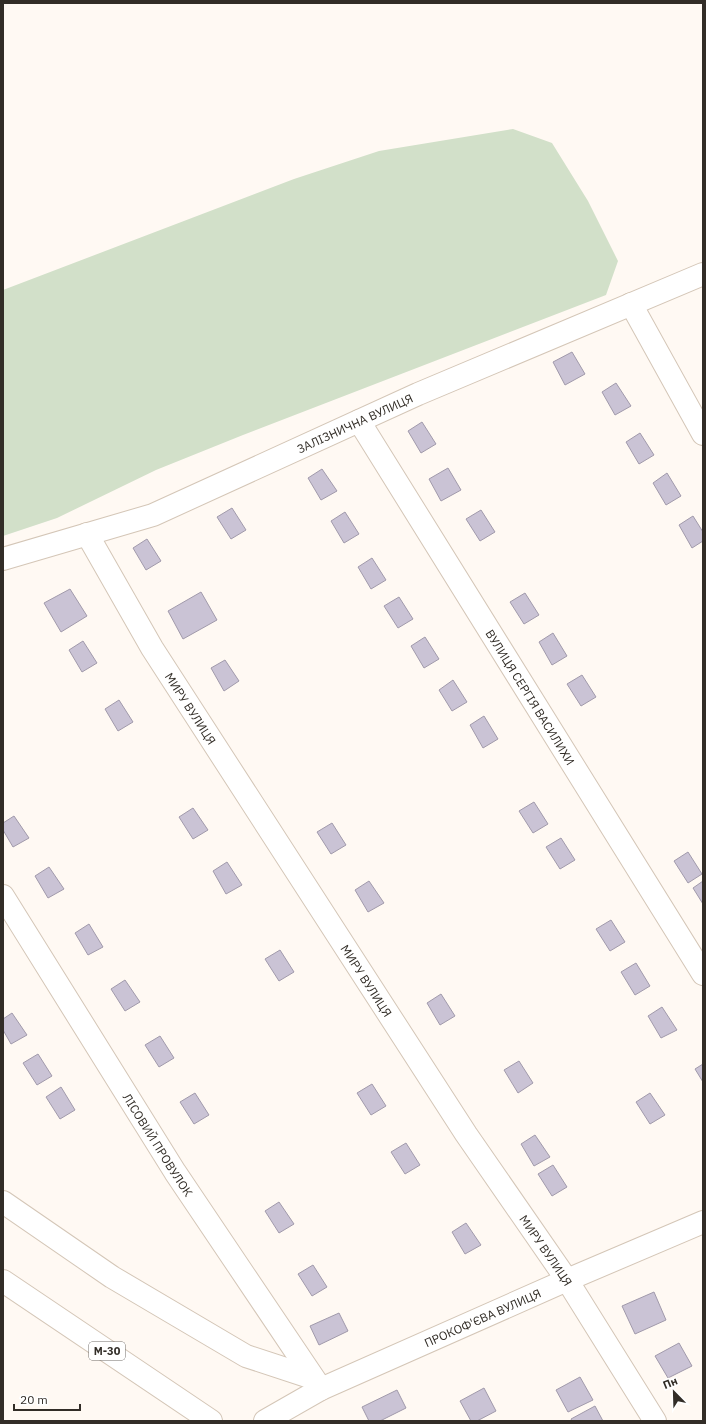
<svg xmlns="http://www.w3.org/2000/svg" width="706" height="1424" font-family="'IBM Plex Sans',sans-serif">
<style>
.green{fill:#d2e0c9}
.building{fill:#cac3d5;stroke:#a19aab}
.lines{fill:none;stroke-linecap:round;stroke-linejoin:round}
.street-casing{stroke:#d4c6b7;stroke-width:24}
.highway-casing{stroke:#d4c6b7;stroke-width:24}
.street{stroke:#fff;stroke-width:22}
.highway{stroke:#fff;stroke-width:22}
.labels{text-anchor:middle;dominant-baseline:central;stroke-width:3;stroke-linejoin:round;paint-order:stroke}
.shield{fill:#fff;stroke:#706c68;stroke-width:1}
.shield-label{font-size:11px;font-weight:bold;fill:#322d27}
.street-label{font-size:12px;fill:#322d27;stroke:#fff}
</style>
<rect width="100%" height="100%" fill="#fff9f3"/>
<!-- green -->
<path class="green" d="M513 129 552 143 588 201 618 261 606 295 243 435 156 470 57 518 3 536V290L294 179 379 151Z"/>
<!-- building -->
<g class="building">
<path d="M572 352 585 374 565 385 553 362Z"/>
<path d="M616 383 631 406 615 415 602 392Z"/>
<path d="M422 422 436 444 421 453 408 431Z"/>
<path d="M640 433 654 455 639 464 626 442Z"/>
<path d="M448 468 461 490 441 501 429 479Z"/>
<path d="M322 469 337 491 321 500 308 478Z"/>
<path d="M667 473 681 496 666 505 653 483Z"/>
<path d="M232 508 246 530 231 539 217 517Z"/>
<path d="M481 510 495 532 480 541 466 519Z"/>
<path d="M345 512 359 534 344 543 331 521Z"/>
<path d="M693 516 703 532V541L692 548 679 525Z"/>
<path d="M147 539 161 561 146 570 133 548Z"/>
<path d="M372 558 386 580 371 589 358 567Z"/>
<path d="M70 589 87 616 61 632 44 603Z"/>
<path d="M201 592 217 620 183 639 168 611Z"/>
<path d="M525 593 539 615 524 624 510 602Z"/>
<path d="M399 597 413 619 398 628 384 606Z"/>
<path d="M553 633 567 656 552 665 539 642Z"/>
<path d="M425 637 439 659 424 668 411 646Z"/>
<path d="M83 641 97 663 82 672 69 650Z"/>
<path d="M225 660 239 681 224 691 211 668Z"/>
<path d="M582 675 596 697 581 706 567 684Z"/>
<path d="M453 680 467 702 452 711 439 690Z"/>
<path d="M119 700 133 722 118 731 105 709Z"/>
<path d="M484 716 498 739 483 748 470 725Z"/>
<path d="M534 802 548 824 533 833 519 811Z"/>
<path d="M193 808 208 830 193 839 179 817Z"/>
<path d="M14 816 29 838 13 847 3 830V823Z"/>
<path d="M332 823 346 845 331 854 317 832Z"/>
<path d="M561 838 575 860 560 869 546 847Z"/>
<path d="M688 852 702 874 688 883 674 861Z"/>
<path d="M227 862 242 885 226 894 213 871Z"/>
<path d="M49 867 64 889 48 898 35 876Z"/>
<path d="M369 881 384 903 368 912 355 890Z"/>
<path d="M703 881V904L693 888Z"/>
<path d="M611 920 625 942 610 951 596 929Z"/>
<path d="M89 924 103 947 88 955 75 933Z"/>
<path d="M280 950 294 972 279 981 265 959Z"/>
<path d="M636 963 650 986 635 995 621 972Z"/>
<path d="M125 980 140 1002 125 1011 111 989Z"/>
<path d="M441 994 455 1016 440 1025 427 1003Z"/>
<path d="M662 1007 677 1030 661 1038 648 1016Z"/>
<path d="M12 1013 27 1035 11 1044 3 1030V1019Z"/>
<path d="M160 1036 174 1058 159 1067 145 1045Z"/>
<path d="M38 1054 52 1076 37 1085 23 1063Z"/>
<path d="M519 1061 533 1083 518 1093 504 1070Z"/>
<path d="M703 1064V1082L695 1069Z"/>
<path d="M372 1084 386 1106 371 1115 357 1093Z"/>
<path d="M61 1087 75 1110 60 1119 46 1097Z"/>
<path d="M195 1093 209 1115 194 1124 180 1102Z"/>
<path d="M650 1093 665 1115 650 1124 636 1102Z"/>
<path d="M535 1135 550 1157 534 1166 521 1144Z"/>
<path d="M406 1143 420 1165 405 1174 391 1152Z"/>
<path d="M553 1165 567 1187 552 1196 538 1174Z"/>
<path d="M279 1202 294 1224 279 1233 265 1211Z"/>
<path d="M466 1223 481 1245 465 1254 452 1232Z"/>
<path d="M313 1265 327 1287 312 1296 298 1274Z"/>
<path d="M654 1292 666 1320 635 1334 622 1306Z"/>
<path d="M339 1313 348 1331 319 1345 310 1326Z"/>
<path d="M679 1343 692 1366 668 1378 655 1356Z"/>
<path d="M580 1377 593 1400 568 1412 556 1390Z"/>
<path d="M484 1388 496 1411 477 1421H471L460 1401Z"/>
<path d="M397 1390 406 1408 380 1421H369L362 1407Z"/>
<path d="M595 1406 603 1421H572L571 1419Z"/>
</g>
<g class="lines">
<defs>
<g id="street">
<path d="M631 304 703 434"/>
<path id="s1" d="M359 421 703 974"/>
<path id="s2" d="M87 534 152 648 466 1134 567 1280 655 1421"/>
<path id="s3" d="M3 559 153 515 418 394 703 274"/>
<path id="s4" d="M3 896 175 1172 321 1389"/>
<path d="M3 1202 112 1277 246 1356 313 1378"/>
<path id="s5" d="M265 1421 321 1389 567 1280 703 1222"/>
</g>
<path id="highway" d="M3 1281 211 1421"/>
</defs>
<!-- street casing -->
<use href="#street" class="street-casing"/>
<!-- highway casing -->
<use href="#highway" class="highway-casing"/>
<!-- street -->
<use href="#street" class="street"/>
<!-- highway -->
<use href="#highway" class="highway"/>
</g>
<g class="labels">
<!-- shield labels -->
<rect class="shield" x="89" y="1342" width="36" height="18" rx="3"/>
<g class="shield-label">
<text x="107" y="1351">М-30</text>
</g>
<!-- street labels -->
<g class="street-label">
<text stroke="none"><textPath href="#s3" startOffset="378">ЗАЛІЗНИЧНА ВУЛИЦЯ</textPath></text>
<text stroke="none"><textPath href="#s1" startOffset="325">ВУЛИЦЯ СЕРГІЯ ВАСИЛИХИ</textPath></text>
<text stroke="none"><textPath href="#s2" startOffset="203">МИРУ ВУЛИЦЯ</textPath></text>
<text stroke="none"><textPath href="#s2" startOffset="527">МИРУ ВУЛИЦЯ</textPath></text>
<text stroke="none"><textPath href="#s4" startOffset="293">ЛІСОВИЙ ПРОВУЛОК</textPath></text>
<text stroke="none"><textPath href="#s2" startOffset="851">МИРУ ВУЛИЦЯ</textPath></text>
<text stroke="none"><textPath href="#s5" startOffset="241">ПРОКОФ'ЄВА ВУЛИЦЯ</textPath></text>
</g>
</g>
<!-- border -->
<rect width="706" height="1424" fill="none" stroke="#322d27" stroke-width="8"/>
<!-- north arrow -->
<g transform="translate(674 1392) rotate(337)" stroke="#ffffff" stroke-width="3" paint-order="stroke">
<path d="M0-3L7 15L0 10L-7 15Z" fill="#322d27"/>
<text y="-6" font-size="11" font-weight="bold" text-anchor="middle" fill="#322d27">Пн</text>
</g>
<!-- scale -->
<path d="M14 1404v6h66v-6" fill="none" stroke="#322d27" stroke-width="2"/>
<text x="20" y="1404" font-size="12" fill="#322d27" stroke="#ffffff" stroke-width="3" paint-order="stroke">20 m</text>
</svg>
